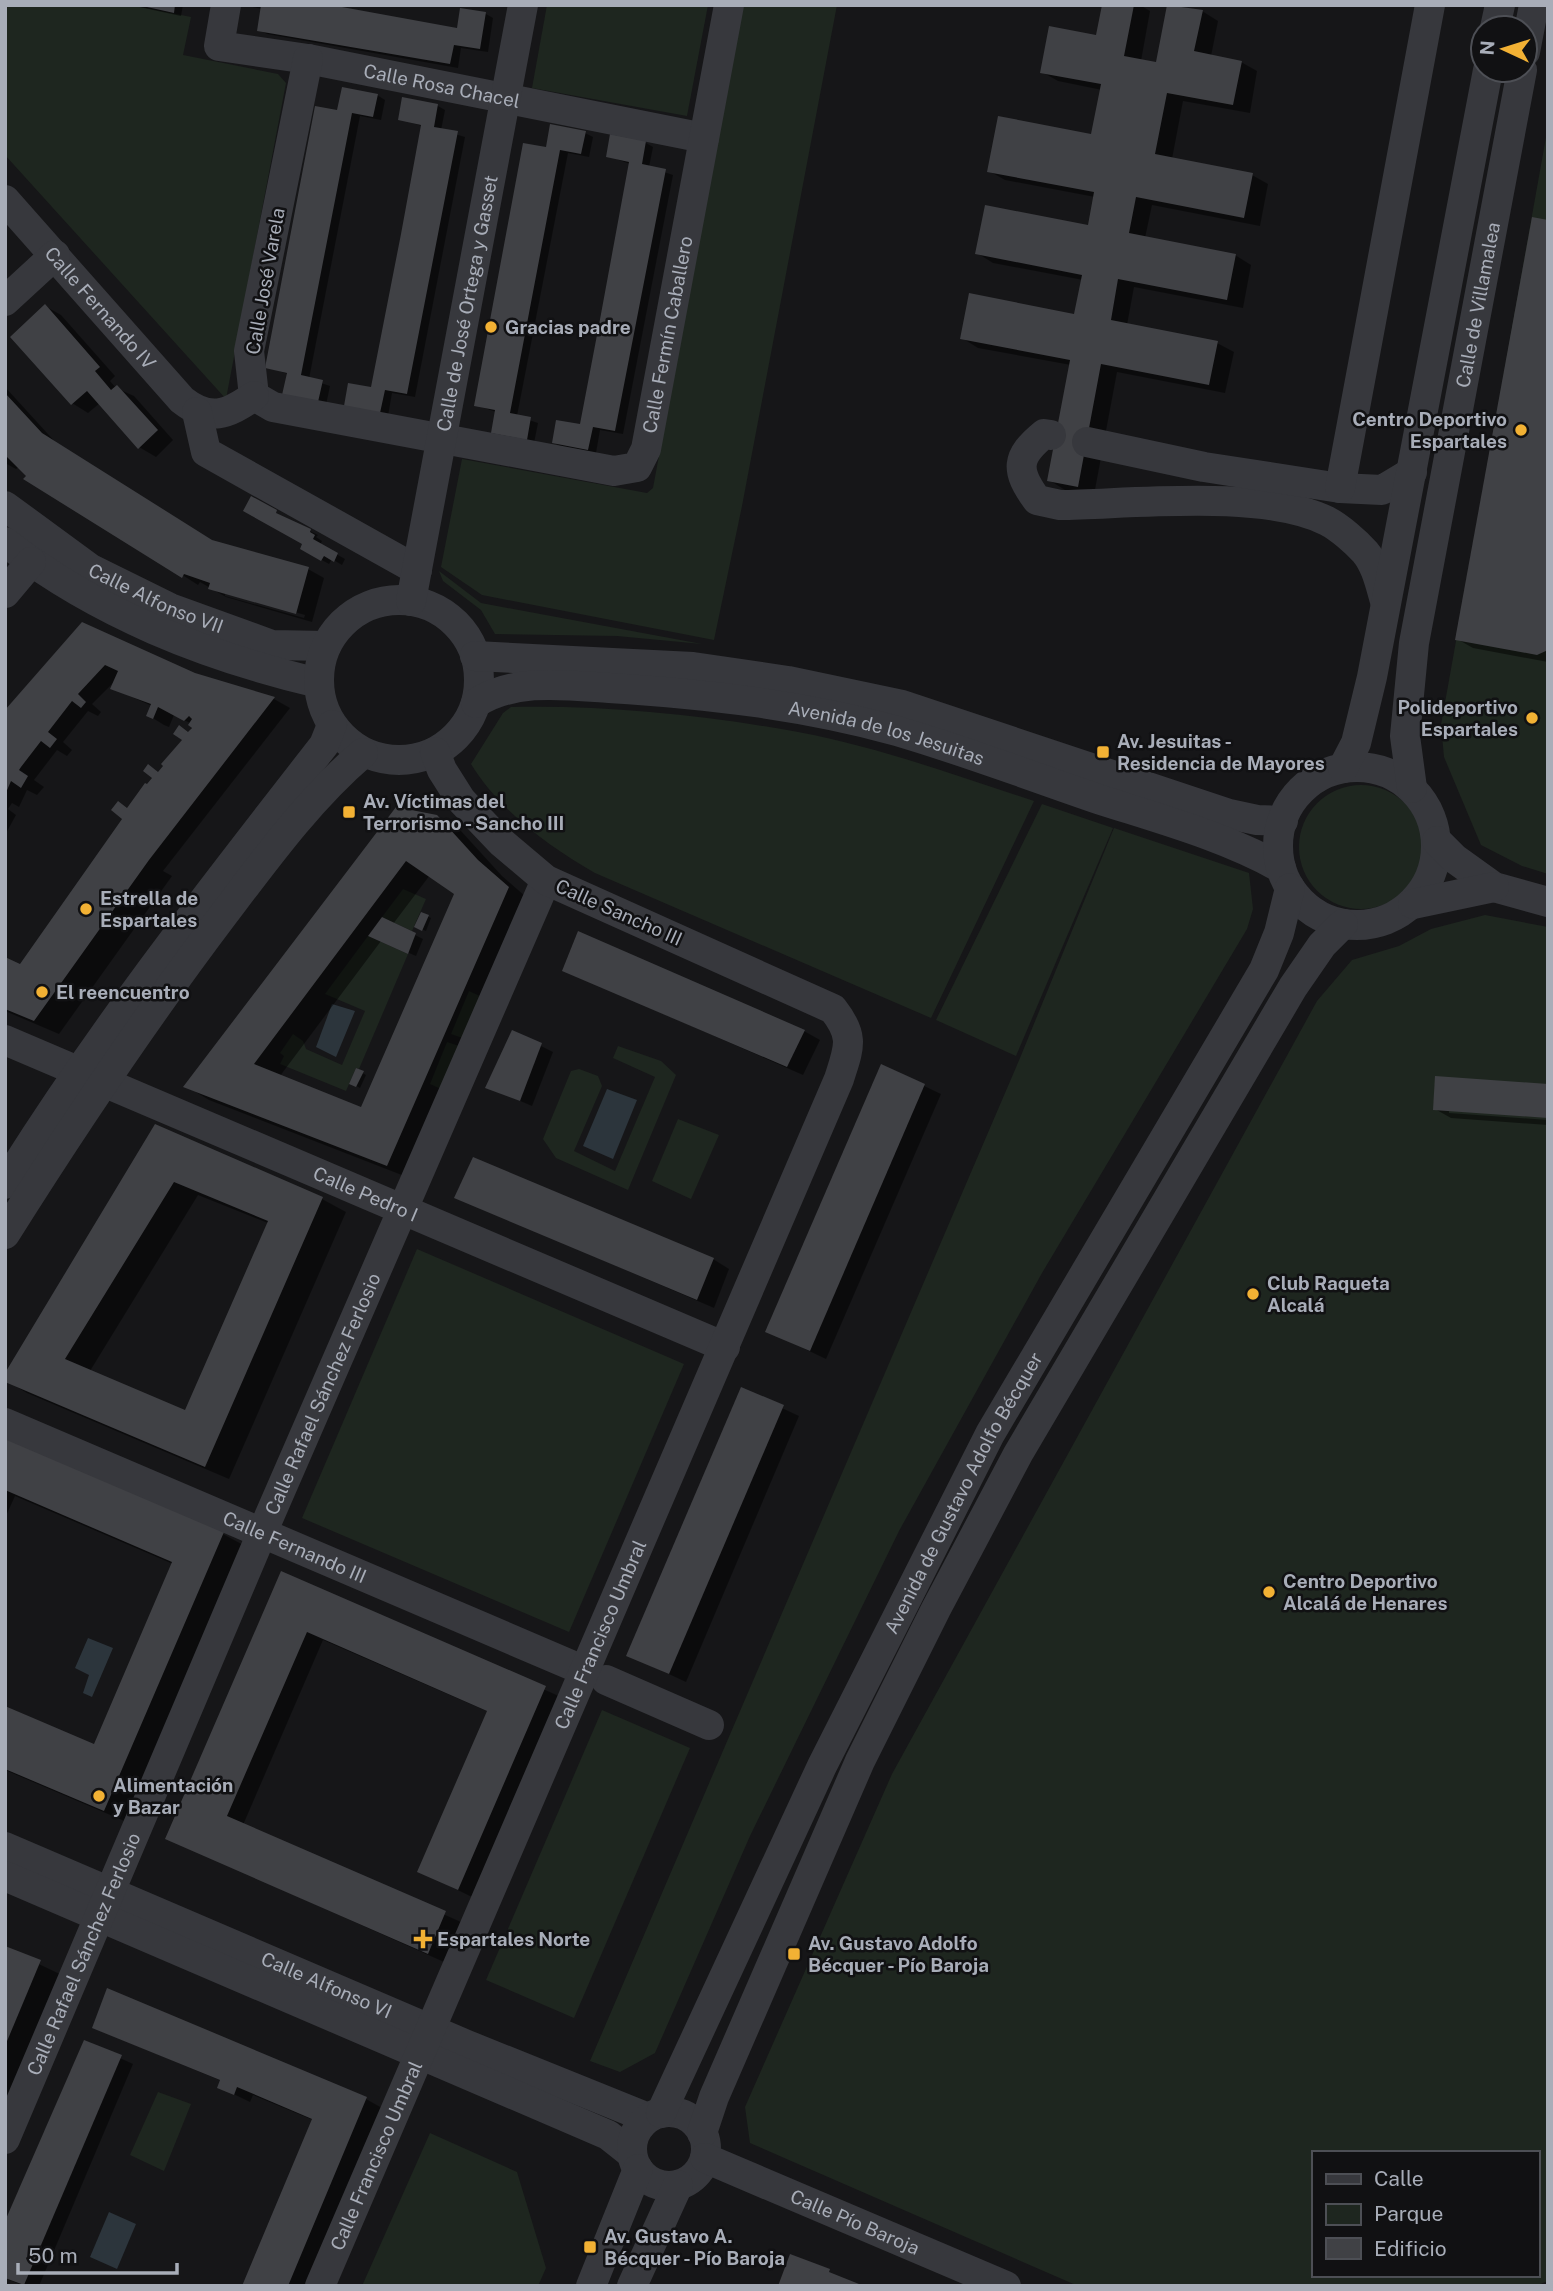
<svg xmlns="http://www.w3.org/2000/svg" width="1553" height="2291" font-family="'Public Sans',sans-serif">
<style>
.green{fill:#1e261f;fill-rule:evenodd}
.water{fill:#2c353c}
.shadow{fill:#0007;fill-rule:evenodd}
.building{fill:#404145;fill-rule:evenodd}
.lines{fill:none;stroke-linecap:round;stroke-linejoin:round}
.minor{stroke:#37383d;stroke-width:30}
.poi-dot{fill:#f2b134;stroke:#111113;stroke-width:2.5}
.labels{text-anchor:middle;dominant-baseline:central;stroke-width:5;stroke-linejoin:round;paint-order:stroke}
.street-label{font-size:19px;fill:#a8adb8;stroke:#111113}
.poi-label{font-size:19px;font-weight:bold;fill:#a8adb8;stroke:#111113;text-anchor:start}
</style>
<rect width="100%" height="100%" fill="#161618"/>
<!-- green -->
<g class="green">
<path d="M5 5H131L191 17 183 55 278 74 286 83 226 399 5 155Z"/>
<path d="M547 5H708L687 116 532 88Z"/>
<path d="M743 5H837L742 506 714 640 482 595 441 567 462 459 647 493 653 488Z"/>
<path d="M1548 126V874L1522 866 1481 845 1444 757 1441 725Z"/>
<path d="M439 571 481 603 702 644 617 636 495 634 481 610 443 581Z"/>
<path d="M511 707C606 705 705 715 798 732 879 747 957 776 1034 801L931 1018 595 873C548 846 500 811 471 764L503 713Z"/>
<circle cx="1361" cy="847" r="62"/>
<path d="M1042 804 1113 828 1016 1056 936 1020Z"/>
<path d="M1114 828 1249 873 1253 909 1247 929 1042 1273 899 1531 750 1836 655 2053 620 2072 590 2061 1020 1058Z"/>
<path d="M403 889 426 899 412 931 382 917Z"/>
<path d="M1485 915 1548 927V2281L1535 2286H1078L750 2143 745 2107 892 1774 1317 1001 1352 960 1399 946 1431 929ZM1313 2153H1537V2275H1313Z"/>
<path d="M368 936 408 954 359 1069 356 1068 346 1091 280 1064 284 1056 280 1053 293 1034 303 1041 306 1049 342 1065 365 1011 325 994Z"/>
<path d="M469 991 482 997 465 1039 451 1034Z"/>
<path d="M447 1042 462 1047 443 1090 430 1084Z"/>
<path d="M618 1046 661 1061 676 1075 628 1190 556 1158 543 1139 571 1071 579 1069 598 1076 602 1086 574 1151 615 1171 655 1077 613 1058Z"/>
<path d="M678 1119 719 1135 691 1199 652 1181Z"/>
<path d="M417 1249 684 1364 569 1632 302 1518Z"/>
<path d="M602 1710 690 1748 574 2018 486 1980Z"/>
<path d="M158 2092 191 2104 164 2171 130 2155Z"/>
<path d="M430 2133 517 2172 546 2268 538 2286H362Z"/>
</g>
<!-- water -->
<g class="water">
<path d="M332 1004 355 1011 336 1057 316 1047Z"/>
<path d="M607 1089 637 1100 613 1159 583 1146Z"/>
<path d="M88 1638 113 1648 92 1697 83 1693 89 1675 75 1668Z"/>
<path d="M109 2212 136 2224 117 2269 90 2257Z"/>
</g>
<!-- shadow -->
<g class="shadow">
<path d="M130 5H183L181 16Z"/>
<path d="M243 5H318L458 30 486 14 493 18 488 52 461 48 458 68 267 34 259 30 262 9Z"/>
<path d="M1104 5H1140L1150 11 1141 61 1157 64 1169 5 1202 11 1218 21 1211 56 1241 62 1257 71 1250 113 1183 101 1172 159 1252 175 1268 184 1260 226 1152 205 1145 238 1235 255 1251 265 1243 308 1134 287 1127 325 1217 343 1234 352 1225 393 1117 372 1094 495 1065 490 1049 480 1071 365 978 348 962 338 1076 316 1083 280 993 263 977 253 1089 227 1095 197 1005 180 989 171 1093 136 1102 90 1058 81 1042 72 1097 37Z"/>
<path d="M377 95 385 100 381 120 360 116 309 379 330 386 326 405 292 399 288 374 267 367 339 112Z"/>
<path d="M438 106 445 110 441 130 465 137 415 397 392 393 388 416 353 410 373 389 422 126 400 119Z"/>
<path d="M585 133 593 137 589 157 568 153 517 416 538 423 534 443 500 436 496 412 476 405 547 149Z"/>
<path d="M646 143 653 147 649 167 673 175 623 434 600 430 596 453 561 447 554 442 581 426 630 164 608 156Z"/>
<path d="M1548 222V662L1473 648 1457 639Z"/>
<path d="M45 306 61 315 115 376 110 381 116 388 134 396 173 440 156 457 139 447 100 403 88 413 72 403Z"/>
<path d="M5 387 58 445 214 542 308 569 324 578 312 622 226 597 200 582 198 585 28 476 19 467 16 469 5 463ZM225 592 305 615 304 618 225 596Z"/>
<path d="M283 518 318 535 316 537 322 541 320 545 345 559 342 565 332 559 329 564 302 549 304 543Z"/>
<path d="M83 624 194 674 274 699 290 708 163 871 172 876 59 1034 5 1011V959L21 966 129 809 154 778 148 766 159 773 190 733 192 724 174 715 169 727 164 725 148 715 152 706 112 688 115 681 92 704 101 712 98 716 88 711 63 742 72 750 67 756 57 750 34 780 44 787 37 795 27 790 19 807 12 803 8 809 16 815 5 835V713Z"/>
<path d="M436 817 461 831 502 876 532 902 412 1179 209 1100 186 1086ZM430 875 457 893 362 1109 280 1076 381 941 416 956 423 939 393 924Z"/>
<path d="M422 914 431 918 426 931 416 927Z"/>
<path d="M564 970 804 1031 820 1040 803 1075Z"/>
<path d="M513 1032 553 1052 532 1106 488 1087Z"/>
<path d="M882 1066 941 1094 826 1359 767 1331Z"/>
<path d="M357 1070 366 1075 360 1088 351 1083Z"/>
<path d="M1435 1109H1449V1113L1548 1120V1125L1451 1118Z"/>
<path d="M155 1126 322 1199 346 1212 229 1479 27 1393 5 1380ZM198 1195 268 1223 186 1412 90 1371Z"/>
<path d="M457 1197 713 1259 729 1269 714 1308Z"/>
<path d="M741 1389 799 1416 686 1682 628 1655Z"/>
<path d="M5 1436 223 1534 247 1547 129 1823 5 1770V1706L95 1746 173 1564 15 1496 5 1518Z"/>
<path d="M282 1573 561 1697 474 1898 419 1871 489 1712 323 1640 243 1825 461 1922 444 1962 167 1838Z"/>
<path d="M5 1948 64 1976 5 2118Z"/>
<path d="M94 2028 366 2099 382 2108 308 2286H244L313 2120 253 2095 250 2102 219 2087 222 2081Z"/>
<path d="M85 2042 133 2064 39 2286H24L5 2278Z"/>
</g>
<!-- building -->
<g class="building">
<path d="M138 5H175L174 13Z"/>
<path d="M261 5H331L457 28 460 8 486 12 480 49 454 45 450 64 257 31Z"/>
<path d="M1102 5H1134L1124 56 1156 62 1167 5 1203 10 1194 51 1242 61 1233 105 1167 93 1155 154 1253 173 1244 218 1136 197 1129 233 1236 254 1227 300 1118 279 1111 320 1218 341 1209 385 1101 364 1078 487 1047 481 1070 360 960 339 969 293 1074 314 1082 275 975 254 985 205 1088 225 1094 192 987 172 998 116 1091 134 1101 84 1040 73 1049 26 1096 35Z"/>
<path d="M342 87 378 94 373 117 352 113 301 375 323 380 318 402 282 395 287 373 265 368 315 106 337 110Z"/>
<path d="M402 97 438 104 434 127 458 131 407 394 385 390 380 413 344 406 348 383 371 387 401 234 421 125 398 120Z"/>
<path d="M550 124 586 131 581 154 560 150 510 413 531 417 527 440 491 433 495 410 474 406 523 143 546 147Z"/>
<path d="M610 134 646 141 642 164 666 169 615 431 593 427 588 450 552 443 556 420 580 424 601 314 629 162 606 157Z"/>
<path d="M1532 217 1548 220V650L1537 655 1455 640Z"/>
<path d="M45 304 100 367 95 371 111 390 117 385 158 430 138 449 87 391 71 405 10 337Z"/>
<path d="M5 393 42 433 212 540 309 567 296 614 208 589 210 583 184 574 182 578 23 479 26 476 5 455Z"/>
<path d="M251 496 277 510 276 513 311 529 310 532 315 535 313 539 338 553 334 562 324 556 321 561 300 549 302 544 243 511Z"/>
<path d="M82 622 195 673 275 697 149 860 34 1021 5 1009V957L20 964 122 819 111 810 118 801 127 808 145 783 147 784 152 778 143 771 148 764 158 772 163 766 161 764 182 740 173 734 179 725 188 732 192 728 188 725 192 719 189 716 184 721 158 707 153 719 146 716 151 704 110 689 118 671 105 665 78 694 86 702 81 708 72 701 48 732 57 739 50 748 41 741 21 767 19 770 28 776 21 788 11 781 5 795V710Z"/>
<path d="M396 807 437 815 478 860 509 887 387 1166 183 1087ZM406 861 454 894 361 1107 254 1064Z"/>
<path d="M421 912 429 915 422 931 414 927Z"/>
<path d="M382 917 416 933 408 954 368 936Z"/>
<path d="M578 931 805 1030 787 1067 562 971Z"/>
<path d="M512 1030 542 1043 520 1101 485 1088Z"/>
<path d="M881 1064 925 1084 810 1351 765 1332Z"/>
<path d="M356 1068 364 1071 356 1087 349 1084Z"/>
<path d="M1435 1076 1548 1084V1118L1433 1110Z"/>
<path d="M155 1124 323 1197 205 1467 5 1382V1373ZM174 1182 268 1221 185 1410 65 1359Z"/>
<path d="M473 1157 714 1258 697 1300 454 1198Z"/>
<path d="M741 1387 784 1405 669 1674 626 1656Z"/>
<path d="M5 1435 224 1532 104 1811 5 1769V1706L94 1744 172 1562 5 1490Z"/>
<path d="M281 1571 546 1686 458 1890 417 1872 487 1711 307 1632 227 1816 446 1911 428 1954 165 1839Z"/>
<path d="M5 1946 41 1960 5 2046Z"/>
<path d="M107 1988 367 2097 288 2286H242L312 2119 237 2087 234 2095 217 2088 220 2080 92 2028Z"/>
<path d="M84 2040 122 2055 24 2285 5 2278V2221Z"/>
<path d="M790 2254 830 2269 829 2272 864 2286H778Z"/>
</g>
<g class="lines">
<!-- minor -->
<g class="minor">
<path id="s1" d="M226 5 219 46 308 59 704 138"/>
<path d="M1495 28 1500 5"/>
<path d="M1525 52 1534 5"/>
<path id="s2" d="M308 59 249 351 254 396 273 407 614 471 637 467 646 449 729 5"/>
<path id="s3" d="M5 200 182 400C210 422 227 415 254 396"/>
<path d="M5 301 55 255"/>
<path d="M197 412 206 452 417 570"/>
<path d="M1051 435 1044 434C1016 457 1015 470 1037 500L1060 505C1132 504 1263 489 1327 521 1339 527 1356 542 1365 552 1376 565 1380 584 1385 601"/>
<path d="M1087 442 1204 467 1340 488 1382 490 1412 472"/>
<path d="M1340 488 1430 5"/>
<path id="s4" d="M5 506 91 569 170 608 272 645 326 646"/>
<path d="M5 542C98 614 205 656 318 683"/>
<path d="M5 593 31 562"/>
<circle cx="399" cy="680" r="80"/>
<path id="s5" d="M411 601 523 5"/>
<path d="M475 656 693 667 788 681 902 705 1229 814 1257 820 1283 821"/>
<path id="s6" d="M476 703C514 678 565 685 609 688 706 694 803 705 897 731 965 751 1031 776 1098 799 1160 819 1224 836 1281 868"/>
<circle cx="1357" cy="846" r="79"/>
<path d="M1343 768 1356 743 1372 677 1488 70"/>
<path id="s7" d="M1412 788 1405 736 1414 643 1522 70"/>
<path d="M1437 841 1455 859 1494 887 1548 902"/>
<path d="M1413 904 1494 887"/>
<path id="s8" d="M5 1040 725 1347"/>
<path d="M5 1184C103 1027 211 890 324 745L332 725"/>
<path d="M5 1234C73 1126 144 1020 221 918 265 860 308 800 363 753"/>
<path id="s9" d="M5 1423 585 1671"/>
<path d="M606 1680 709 1725"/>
<path id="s10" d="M5 1847 467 2045 648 2118"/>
<path d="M5 1876 608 2135 632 2154"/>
<circle cx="669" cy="2149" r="37"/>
<path id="s11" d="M661 2113 822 1766 990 1434 1264 970 1279 933 1290 888"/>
<path d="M702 2133 714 2097 860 1761 936 1609 1018 1454 1293 987 1322 945 1343 924"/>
<path id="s12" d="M5 2139 262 1533 546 880"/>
<path id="s13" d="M705 2158 1006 2286"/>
<path id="s14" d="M320 2286 839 1079C849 1047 855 1037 833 1009L546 880 501 842 461 800 442 770 435 752"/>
<path d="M591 2286 638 2169"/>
<path d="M632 2286 678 2185"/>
</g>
</g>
<!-- markers -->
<g class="poi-dot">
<circle cx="491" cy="327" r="7"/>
<circle cx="1521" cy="430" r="7"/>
<circle cx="1532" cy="718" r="7"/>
<rect x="1096" y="745" width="14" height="14" rx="3.5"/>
<rect x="342" y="805" width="14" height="14" rx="3.5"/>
<circle cx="86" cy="909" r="7"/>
<circle cx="42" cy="992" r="7"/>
<circle cx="1253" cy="1294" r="7"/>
<circle cx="1269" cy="1592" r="7"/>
<circle cx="99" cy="1796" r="7"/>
<path d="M419.5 1928.5h7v7h7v7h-7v7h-7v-7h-7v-7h7z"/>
<rect x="787" y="1947" width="14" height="14" rx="3.5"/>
<rect x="583" y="2240" width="14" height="14" rx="3.5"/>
</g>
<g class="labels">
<!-- street labels -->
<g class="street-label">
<text stroke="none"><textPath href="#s1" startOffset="268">Calle Rosa Chacel</textPath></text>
<text transform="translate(265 281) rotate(-80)">Calle José Varela</text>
<text stroke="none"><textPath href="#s5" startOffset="303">Calle de José Ortega y Gasset</textPath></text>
<text stroke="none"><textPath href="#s7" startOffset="490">Calle de Villamalea</textPath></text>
<text stroke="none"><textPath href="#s3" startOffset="144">Calle Fernando IV</textPath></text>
<text stroke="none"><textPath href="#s2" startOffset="872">Calle Fermín Caballero</textPath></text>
<text stroke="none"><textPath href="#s4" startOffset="178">Calle Alfonso VII</textPath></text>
<text stroke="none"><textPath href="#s6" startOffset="418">Avenida de los Jesuitas</textPath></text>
<text transform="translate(619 912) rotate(24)">Calle Sancho III</text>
<text stroke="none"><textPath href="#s8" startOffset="392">Calle Pedro I</textPath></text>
<text stroke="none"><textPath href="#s12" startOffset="810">Calle Rafael Sánchez Ferlosio</textPath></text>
<text stroke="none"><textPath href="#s11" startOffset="690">Avenida de Gustavo Adolfo Bécquer</textPath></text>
<text stroke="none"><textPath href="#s9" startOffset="315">Calle Fernando III</textPath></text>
<text stroke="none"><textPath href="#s14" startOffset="709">Calle Francisco Umbral</textPath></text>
<text stroke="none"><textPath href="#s12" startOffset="201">Calle Rafael Sánchez Ferlosio</textPath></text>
<text stroke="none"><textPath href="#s10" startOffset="350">Calle Alfonso VI</textPath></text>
<text stroke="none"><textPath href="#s14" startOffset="142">Calle Francisco Umbral</textPath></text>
<text stroke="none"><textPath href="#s13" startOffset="163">Calle Pío Baroja</textPath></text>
</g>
<!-- poi labels -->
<g class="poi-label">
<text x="505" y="327">Gracias padre</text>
<text x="1507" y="419" text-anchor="end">Centro Deportivo<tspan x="1507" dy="22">Espartales</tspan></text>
<text x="1518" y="707" text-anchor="end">Polideportivo<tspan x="1518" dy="22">Espartales</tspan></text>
<text x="1117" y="741">Av. Jesuitas -<tspan x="1117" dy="22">Residencia de Mayores</tspan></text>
<text x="363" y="801">Av. Víctimas del<tspan x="363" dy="22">Terrorismo - Sancho III</tspan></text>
<text x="100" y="898">Estrella de<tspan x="100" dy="22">Espartales</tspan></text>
<text x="56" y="992">El reencuentro</text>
<text x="1267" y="1283">Club Raqueta<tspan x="1267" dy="22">Alcalá</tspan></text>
<text x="1283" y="1581">Centro Deportivo<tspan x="1283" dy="22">Alcalá de Henares</tspan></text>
<text x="113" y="1785">Alimentación<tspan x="113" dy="22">y Bazar</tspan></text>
<text x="437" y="1939">Espartales Norte</text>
<text x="808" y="1943">Av. Gustavo Adolfo<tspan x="808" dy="22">Bécquer - Pío Baroja</tspan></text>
<text x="604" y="2236">Av. Gustavo A.<tspan x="604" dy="22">Bécquer - Pío Baroja</tspan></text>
</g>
</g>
<!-- border -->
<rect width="1553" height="2291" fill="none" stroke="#a8adb8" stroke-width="14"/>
<!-- legend -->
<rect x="1312" y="2151" width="228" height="126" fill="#111113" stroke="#4d4f55" stroke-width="2"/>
<rect x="1326" y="2174" width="35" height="10" fill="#37383d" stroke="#4d4f55" stroke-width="2"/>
<text x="1374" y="2186" font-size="21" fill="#a8adb8">Calle</text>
<rect x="1326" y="2204" width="35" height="21" fill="#1e261f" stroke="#4d4f55" stroke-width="2"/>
<text x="1374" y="2221" font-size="21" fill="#a8adb8">Parque</text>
<rect x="1326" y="2238" width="35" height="21" fill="#404145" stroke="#4d4f55" stroke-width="2"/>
<text x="1374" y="2256" font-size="21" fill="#a8adb8">Edificio</text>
<!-- north arrow -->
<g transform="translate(1504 49) rotate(274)"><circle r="33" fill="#111113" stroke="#4d4f55" stroke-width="2"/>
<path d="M0-5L12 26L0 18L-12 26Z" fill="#f2b134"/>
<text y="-10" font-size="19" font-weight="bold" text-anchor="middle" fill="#a8adb8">N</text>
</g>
<!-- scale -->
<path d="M18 2263v10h159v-10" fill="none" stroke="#a8adb8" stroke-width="3.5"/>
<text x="28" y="2263" font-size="21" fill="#a8adb8" stroke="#111113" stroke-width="5" paint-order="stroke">50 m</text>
</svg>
